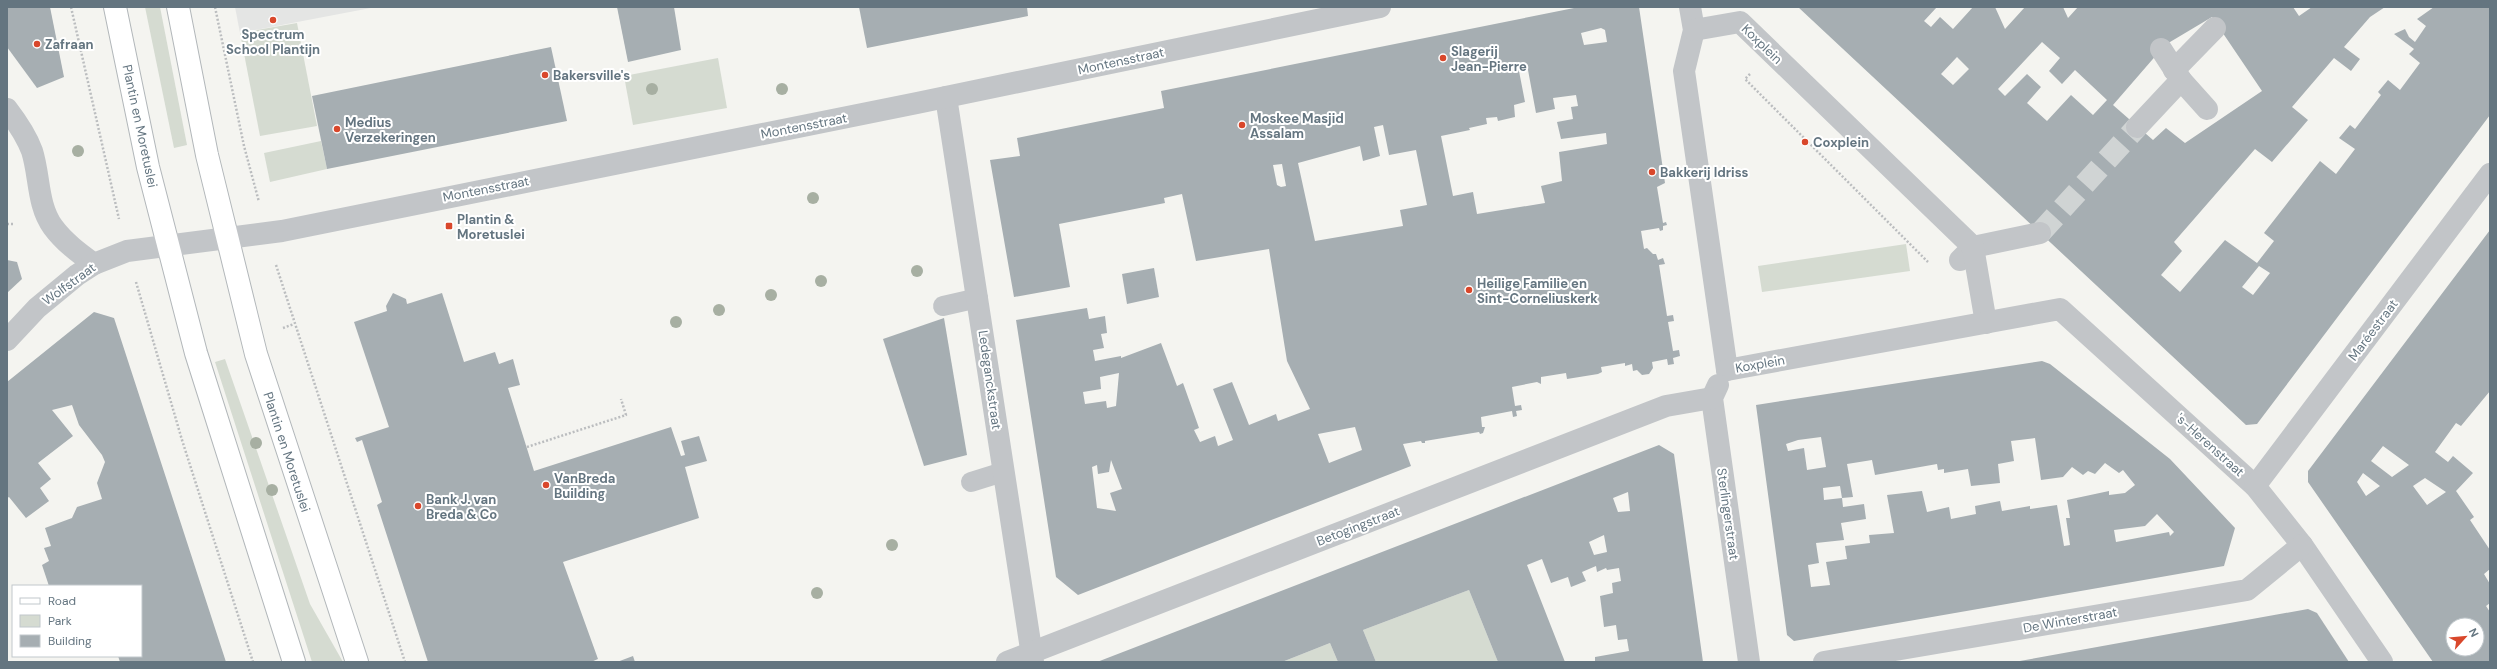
<svg xmlns="http://www.w3.org/2000/svg" width="2497" height="669" font-family="'DM Sans',sans-serif">
<style>
.built{fill:#e4e5e4}
.green{fill:#d5dbd1}
.building{fill:#a6aeb2;fill-rule:evenodd}
.lines{fill:none;stroke-linecap:round;stroke-linejoin:round}
.pedestrian-tunnel{stroke:#d0d4d4;stroke-width:22;stroke-dasharray:22 11;stroke-linecap:butt}
.secondary-casing{stroke:#b2b7ba;stroke-width:24}
.path{stroke:#bbbdbf;stroke-width:2.5;stroke-dasharray:2 2;stroke-linecap:butt}
.service{stroke:#c2c5c8;stroke-width:20}
.pedestrian{stroke:#c2c5c8;stroke-width:22}
.minor{stroke:#c2c5c8;stroke-width:22}
.secondary{stroke:#fff;stroke-width:22}
.tree{fill:#a7afa2}
.poi-dot{fill:#d9472b;stroke:#fff;stroke-width:1.5}
.labels{text-anchor:middle;dominant-baseline:central;stroke-width:4;stroke-linejoin:round;paint-order:stroke}
.poi-label{font-size:13px;font-weight:bold;fill:#647580;stroke:#fff;text-anchor:start}
.street-label{font-size:13px;fill:#647580;stroke:#fff}
</style>
<rect width="100%" height="100%" fill="#f4f4f0"/>
<!-- built -->
<path class="built" d="M235 7H376L240 33Z"/>
<!-- green -->
<g class="green">
<path d="M145 7H160L187 145 174 148Z"/>
<path d="M297 23 317 126 260 136 240 33Z"/>
<path d="M718 58 727 108 633 125 624 76Z"/>
<path d="M321 141 327 169 270 182 264 153Z"/>
<path d="M1906 244 1910 271 1762 292 1758 266Z"/>
<path d="M225 359 310 604 343 662H312L215 362Z"/>
<path d="M1469 590 1498 662H1376L1363 630Z"/>
<path d="M1330 643 1338 662H1282Z"/>
</g>
<!-- building -->
<g class="building">
<path d="M7 7H50L64 77 37 88 7 47Z"/>
<path d="M617 7H674L681 50 628 62Z"/>
<path d="M859 7H1027L1028 16 867 48Z"/>
<path d="M1579 7H1639L1665 183 1657 187 1663 223 1666 222 1667 225 1663 226V230L1660 231 1659 228 1641 231 1644 249 1647 248 1653 254H1656L1658 260 1663 258 1665 264 1659 265 1667 316 1673 315 1674 321 1668 322 1673 351 1679 350 1680 356 1673 358 1674 364 1668 365 1667 359 1652 362 1653 368 1649 374 1642 375 1637 370 1633 371 1632 364 1625 366V363L1601 367 1602 372 1598 374 1567 379 1566 373 1541 377V384L1537 382 1512 387 1515 406 1521 405 1522 410 1516 411 1517 416 1513 417 1512 411 1481 417 1482 427H1485L1483 433 1480 434 1479 432 1425 441V443H1422L1421 441 1403 444 1411 466 1078 595 1056 577 1016 320 1087 308 1089 319 1105 316 1107 333 1101 334 1104 348 1093 350 1095 361 1121 356V358L1161 343 1177 386 1183 383 1199 428 1194 430 1200 442 1215 436 1218 446 1233 440 1213 389 1232 382 1249 425 1276 414 1278 421 1310 409 1287 361 1269 249 1196 261 1182 194 1164 198 1165 203 1059 224 1070 287 1014 297 990 160 1020 156 1017 138 1164 108 1161 91ZM1601 28 1605 30 1607 42 1584 45 1581 33ZM1528 70 1536 113 1555 109 1553 98 1576 95 1578 106 1571 107 1573 119 1557 122 1561 139 1606 133 1607 144 1559 152 1562 181 1541 186 1545 203 1477 214 1473 192 1453 196 1441 136 1470 130 1469 128 1487 124 1486 118 1497 117 1498 121 1515 117 1514 105 1525 102 1519 71ZM1383 125 1389 155 1416 150 1427 205 1400 210 1403 226 1315 241 1298 163 1360 146 1363 161 1380 156 1374 127ZM1282 164 1286 186 1281 187 1277 185 1273 165ZM1119 373 1116 406 1107 408 1106 401 1085 404 1083 392 1101 389 1100 377ZM1355 427 1362 450 1329 463 1318 434ZM1111 460 1122 489 1110 493 1116 511 1097 508 1092 467 1097 465 1098 474 1109 472Z"/>
<path d="M1798 7H1937L1924 21 1931 27 1940 17 1953 29 1973 7H1995L2005 29 2025 7H2063L2068 18 2078 7H2293L2299 16 2312 7H2385L2370 17 2344 47 2360 59 2351 71 2334 58 2292 107 2308 120 2272 162 2255 149 2174 242 2182 251 2161 275 2180 292 2225 240 2257 263 2274 241 2264 233 2320 161 2336 174 2355 149 2339 138 2350 125 2355 129 2381 95 2378 92 2388 80 2400 90 2420 63 2409 54 2414 49 2394 34 2405 29 2409 37 2415 42 2426 26 2417 19 2434 7H2490V115L2257 424 2246 425ZM2212 17 2262 91 2185 143 2166 128 2153 140 2113 105 2165 45ZM2042 42 2060 58 2049 71 2062 84 2075 70 2107 100 2093 115 2071 95 2047 121 2027 103 2041 87 2027 74 2005 96 1998 89ZM1957 57 1969 69 1953 85 1941 74ZM2259 266 2270 273 2253 295 2242 287Z"/>
<path d="M551 47 567 121 327 169 312 96Z"/>
<path d="M2490 230V391L2461 426 2456 423 2435 452 2448 462 2453 456 2473 473 2456 491 2474 517 2470 520 2490 550V569L2484 574 2490 584V603L2486 606 2490 612V662H2433L2308 482V471ZM2383 446 2409 465 2392 477 2371 461ZM2363 473 2380 486 2366 496 2357 482ZM2425 478 2446 492 2427 505 2413 486ZM2453 625H2477V649H2453Z"/>
<path d="M7 260 17 262 22 279 7 293Z"/>
<path d="M1154 268 1159 297 1127 304 1122 274Z"/>
<path d="M393 293 406 299 407 304 442 293 464 362 495 352 499 364 513 359 520 385 508 388 534 471 671 427 681 456 685 455 681 441 699 436 707 461 685 467 699 518 563 562 598 659 591 662H428L377 505 382 502 362 440 357 442 355 438 389 427 354 322 387 311 386 306Z"/>
<path d="M94 312 114 318 226 662H120L118 656H141V586H49L42 565 49 561 44 548 51 546 45 528 72 518 77 507 102 499 97 483 105 462 102 455 79 425 72 405 52 410 73 436 38 463 51 479 40 488 49 501 26 518 9 497 7 498V382Z"/>
<path d="M944 318 967 455 924 466 883 339Z"/>
<path d="M2042 361 2050 364 2170 459 2235 528 2224 566 1794 641 1787 635 1756 405ZM1821 437 1826 467 1807 470 1804 448 1788 451 1786 444 1798 440ZM2035 438 2041 480 2063 477 2072 467 2083 475 2088 471 2095 474 2105 463 2119 473 2123 470 2135 485 2125 493 2109 495V491L2067 500 2070 518H2066L2070 545 2064 546 2057 505 2030 509V506L2002 511 2000 501 1975 506 1976 514 1951 519 1949 507 1927 512 1922 491 1887 495 1894 533 1869 535 1870 543 1845 546 1847 559 1826 562 1830 585 1811 587 1808 565 1819 563 1816 543 1844 540 1841 523 1866 519 1864 504 1843 507 1842 498 1824 500 1823 488 1840 486 1842 498 1853 497 1847 464 1872 460 1875 475 1937 464 1938 470 1944 469V473L1968 469 1971 486 2000 483 1998 464 2014 461 2011 441ZM2157 514 2174 532 2170 536 2169 532 2116 542 2114 530 2145 526Z"/>
<path d="M1659 445 1674 454 1703 662H1595V657L1629 651 1627 639 1618 640 1616 625 1604 627 1600 596 1613 593 1612 583 1621 581 1619 568 1607 570 1606 568 1597 572 1596 566 1582 572 1586 581 1571 587 1568 577 1551 583 1542 559 1527 565 1565 662H1498L1469 590 1363 630 1376 662H1338L1330 643 1282 662H1097ZM1628 492 1630 511 1618 512 1613 498ZM1604 535 1607 552 1594 555 1589 542Z"/>
<path d="M2308 609 2317 613 2349 662H2014Z"/>
<path d="M633 656 635 662H617Z"/>
</g>
<g class="lines">
<!-- pedestrian-tunnel -->
<path class="pedestrian-tunnel" d="M2040 233 2137 127"/>
<defs>
<g id="secondary">
<path d="M115 7 148 167 196 353 294 662"/>
<path d="M178 7 207 155 256 354 357 662"/>
</g>
</defs>
<!-- secondary casing -->
<use href="#secondary" class="secondary-casing"/>
<!-- path -->
<g class="path">
<path d="M71 7 119 219"/>
<path d="M215 7 244 146 259 202"/>
<path d="M1750 74 1745 79 1928 262"/>
<path d="M7 224H14"/>
<path d="M276 265 405 662"/>
<path d="M136 282 182 440 253 662"/>
<path d="M283 328 294 324"/>
<path d="M527 447 626 415 621 399"/>
</g>
<!-- service -->
<g class="service">
<path d="M943 306 978 298"/>
<path d="M971 482 1003 472"/>
</g>
<!-- pedestrian -->
<g class="pedestrian">
<path d="M2174 70 2215 28"/>
<path d="M2181 80 2207 109"/>
<path d="M2137 127 2181 80 2161 49"/>
<path d="M1960 260 1973 247 2040 233"/>
</g>
<!-- minor -->
<g class="minor">
<path d="M1690 7 1694 30 1684 71 1727 370"/>
<path d="M1694 30 1740 22 1973 247 1986 323"/>
<path d="M946 97 1033 662"/>
<path d="M7 109C17 122 26 135 32 151 40 176 37 205 53 227 64 242 79 253 94 264"/>
<path d="M7 340 37 308 77 275 94 264 127 251 282 231 917 103 1380 7"/>
<path d="M1727 370 2060 309 2255 486 2302 545 2382 662"/>
<path d="M1718 385 1712 398 1749 662"/>
<path d="M2255 486 2490 174"/>
<path d="M1007 662 1666 406 1712 398"/>
<path d="M1824 662 2247 590 2302 545"/>
</g>
<!-- secondary -->
<use href="#secondary" class="secondary"/>
</g>
<!-- trees -->
<g class="tree">
<circle cx="652" cy="89" r="6"/>
<circle cx="782" cy="89" r="6"/>
<circle cx="78" cy="151" r="6"/>
<circle cx="813" cy="198" r="6"/>
<circle cx="917" cy="271" r="6"/>
<circle cx="821" cy="281" r="6"/>
<circle cx="771" cy="295" r="6"/>
<circle cx="719" cy="310" r="6"/>
<circle cx="676" cy="322" r="6"/>
<circle cx="256" cy="443" r="6"/>
<circle cx="272" cy="490" r="6"/>
<circle cx="892" cy="545" r="6"/>
<circle cx="817" cy="593" r="6"/>
</g>
<!-- markers -->
<g class="poi-dot">
<circle cx="273" cy="20" r="4"/>
<circle cx="37" cy="44" r="4"/>
<circle cx="1443" cy="58" r="4"/>
<circle cx="545" cy="75" r="4"/>
<circle cx="1242" cy="125" r="4"/>
<circle cx="337" cy="129" r="4"/>
<circle cx="1805" cy="142" r="4"/>
<circle cx="1652" cy="172" r="4"/>
<rect x="445" y="222" width="8" height="8" rx="2"/>
<circle cx="1469" cy="290" r="4"/>
<circle cx="546" cy="485" r="4"/>
<circle cx="418" cy="506" r="4"/>
</g>
<g class="labels">
<!-- poi labels -->
<g class="poi-label">
<text x="273" y="34" text-anchor="middle">Spectrum<tspan x="273" dy="15">School Plantijn</tspan></text>
<text x="45" y="44">Zafraan</text>
<text x="1451" y="51">Slagerij<tspan x="1451" dy="15">Jean-Pierre</tspan></text>
<text x="553" y="75">Bakersville's</text>
<text x="1250" y="118">Moskee Masjid<tspan x="1250" dy="15">Assalam</tspan></text>
<text x="345" y="122">Medius<tspan x="345" dy="15">Verzekeringen</tspan></text>
<text x="1813" y="142">Coxplein</text>
<text x="1660" y="172">Bakkerij Idriss</text>
<text x="457" y="219">Plantin &amp;<tspan x="457" dy="15">Moretuslei</tspan></text>
<text x="1477" y="283">Heilige Familie en<tspan x="1477" dy="15">Sint-Corneliuskerk</tspan></text>
<text x="554" y="478">VanBreda<tspan x="554" dy="15">Building</tspan></text>
<text x="426" y="499">Bank J. van<tspan x="426" dy="15">Breda &amp; Co</tspan></text>
</g>
<!-- street labels -->
<g class="street-label">
<text transform="translate(1762 44) rotate(44)">Koxplein</text>
<text transform="translate(1121 61) rotate(-12)">Montensstraat</text>
<text transform="translate(140 126) rotate(78)">Plantin en Moretuslei</text>
<text transform="translate(804 126) rotate(-11)">Montensstraat</text>
<text transform="translate(486 189) rotate(-11)">Montensstraat</text>
<text transform="translate(69 284) rotate(-36)">Wolfstraat</text>
<text transform="translate(2373 330) rotate(-53)">Maréestraat</text>
<text transform="translate(1760 364) rotate(-10)">Koxplein</text>
<text transform="translate(990 380) rotate(82)">Ledeganckstraat</text>
<text transform="translate(2210 445) rotate(42)">'s-Herenstraat</text>
<text transform="translate(287 452) rotate(72)">Plantin en Moretuslei</text>
<text transform="translate(1728 514) rotate(82)">Sterlingerstraat</text>
<text transform="translate(1358 526) rotate(-21)">Betogingstraat</text>
<text transform="translate(2070 620) rotate(-10)">De Winterstraat</text>
</g>
</g>
<!-- border -->
<rect width="2497" height="669" fill="none" stroke="#647580" stroke-width="16"/>
<!-- legend -->
<rect x="12" y="585" width="130" height="72" fill="#ffffff" stroke="#c1c8cc"/>
<rect x="20" y="598" width="20" height="6" fill="#ffffff" stroke="#c1c8cc"/>
<text x="48" y="605" font-size="12" fill="#647580">Road</text>
<rect x="20" y="615" width="20" height="12" fill="#d5dbd1" stroke="#c1c8cc"/>
<text x="48" y="625" font-size="12" fill="#647580">Park</text>
<rect x="20" y="635" width="20" height="12" fill="#a6aeb2" stroke="#c1c8cc"/>
<text x="48" y="645" font-size="12" fill="#647580">Building</text>
<!-- north arrow -->
<g transform="translate(2465 637) rotate(63)"><circle r="19" fill="#ffffff" stroke="#c1c8cc"/>
<path d="M0-3L7 15L0 10L-7 15Z" fill="#d9472b"/>
<text y="-6" font-size="11" font-weight="bold" text-anchor="middle" fill="#647580">N</text>
</g>
</svg>
